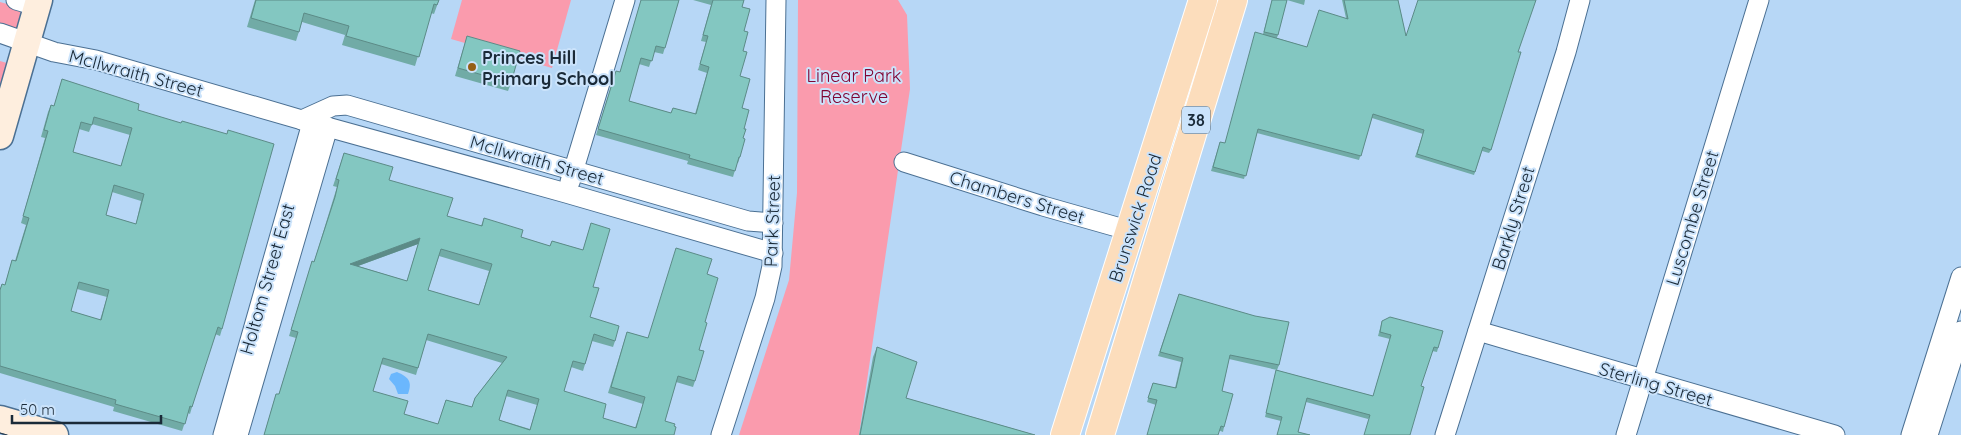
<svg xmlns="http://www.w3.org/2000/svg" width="1961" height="435" font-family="Quicksand,sans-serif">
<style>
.green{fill:#fa9bad}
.water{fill:#6bb7fd}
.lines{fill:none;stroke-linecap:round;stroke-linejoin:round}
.street-casing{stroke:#4b7093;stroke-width:21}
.secondary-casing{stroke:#4b7093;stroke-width:29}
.primary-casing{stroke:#fff;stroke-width:30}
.street{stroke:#fff;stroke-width:19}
.secondary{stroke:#feeede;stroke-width:26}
.primary{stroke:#fcddbc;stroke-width:28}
.tram{stroke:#2a3b4b;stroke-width:1}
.wall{fill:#71aba6;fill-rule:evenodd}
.shaded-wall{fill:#5c8b87}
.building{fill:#83c7c1;stroke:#5c8b87;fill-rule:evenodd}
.poi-dot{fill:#955f16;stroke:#cbe3fb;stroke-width:2}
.labels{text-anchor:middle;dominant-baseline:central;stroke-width:4;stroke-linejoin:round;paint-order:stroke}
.shield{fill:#cbe3fb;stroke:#4f6272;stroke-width:1}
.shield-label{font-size:16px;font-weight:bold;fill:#1a2a38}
.poi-label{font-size:18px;font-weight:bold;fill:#1a2a38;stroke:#cbe3fb;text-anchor:start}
.street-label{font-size:18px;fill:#1a2a38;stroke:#cbe3fb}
.park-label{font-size:18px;fill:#800534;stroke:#cbe3fb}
</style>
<rect width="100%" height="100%" fill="#b7d7f6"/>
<!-- green -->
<g class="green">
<path d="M462 0H571L552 68 451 39Z"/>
<path d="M798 0H898L907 15 910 89 859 435H739L789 280 797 193Z"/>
<path d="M0 2 25 9 23 30 0 27Z"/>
<path d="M0 61 14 65 0 113Z"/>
</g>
<!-- water -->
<path class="water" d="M397 372C408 377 413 381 408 394H398L395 386 389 379 391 374Z"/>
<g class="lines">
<defs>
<g id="street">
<path d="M16 0 37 6"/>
<path d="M0 33 54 52 96 60 302 120 566 193 773 253"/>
<path d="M302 120 333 106 347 105 748 221 773 223"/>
<path d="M904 162 1043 206 1131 231"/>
<path d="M570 182 625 0"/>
<path d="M1478 331 1835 435"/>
<path d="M223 435 312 123"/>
<path d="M238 435 328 127"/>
<path d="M721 435 765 298 772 266 776 0"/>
<path d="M1445 435 1566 52 1580 0"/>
<path d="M1626 435 1759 0"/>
<path d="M1911 435 1961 277"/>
<path d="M1928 435 1961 331"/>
</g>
<g id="secondary">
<path d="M0 136 39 0"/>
<path d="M0 419 55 435"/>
</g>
<g id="primary">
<path d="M1065 435 1203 0"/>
<path d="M1100 435 1233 0"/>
</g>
</defs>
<!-- street casing -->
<use href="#street" class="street-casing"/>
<!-- secondary casing -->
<use href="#secondary" class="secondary-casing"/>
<!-- primary casing -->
<use href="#primary" class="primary-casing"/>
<!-- street -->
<use href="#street" class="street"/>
<!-- secondary -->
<use href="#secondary" class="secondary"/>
<!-- primary -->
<use href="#primary" class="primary"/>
<!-- tram -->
<path class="tram" d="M0 433 7 435"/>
</g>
<!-- wall -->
<g class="wall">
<path d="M255 0H439L434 14 431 13 415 66 342 45 345 35 302 22 296 41 247 27Z"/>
<path d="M641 0H679L663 54 654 52 649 67 639 64 629 101 671 113 673 108 695 114 707 73 698 70 706 42 701 41 711 5 693 0H744L742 7 744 31 743 51 740 76 744 129 743 138 740 157 738 163H737L733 177 687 164 688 161 596 135 614 77 620 72Z"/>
<path d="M1272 0H1305L1304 5 1287 0 1277 38 1307 47 1346 18 1342 0H1398L1406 36 1518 52 1491 150 1489 153 1482 151 1474 175 1415 157 1423 134 1372 118 1359 160 1257 133 1244 179 1211 171 1220 142 1225 143 1263 34Z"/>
<path d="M467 36 511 83 508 91 455 76Z"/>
<path d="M62 79 138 110 222 329 220 336 215 334 192 407 190 414 188 413 182 431 113 411 114 407 0 373V289L2 284 5 285 12 260 15 261 26 225 21 223 45 138 41 137 48 112 51 105 54 106ZM92 124 130 135 121 166 73 152 79 129 89 132ZM112 192 141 201 136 224 106 215ZM77 289 107 297 100 320 71 311Z"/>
<path d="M344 153 447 216 481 226 484 218 521 237 550 246 552 241 583 250 591 223 593 287 590 317 615 341 613 347 592 341 583 371 571 367 564 391 603 418 635 428 643 404 608 393 627 332 648 338 707 274 705 322 699 350 695 381 693 387 676 382 665 421 674 426V435H264L276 394H279L296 338 289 336 310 268 312 261 314 262 332 203 337 187 333 186ZM418 244 407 281 358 266ZM439 256 489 271 479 305 428 290ZM426 340 502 363 475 398 472 407 446 400 438 424 404 414 373 391 381 364 416 375ZM506 396 537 405 530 429 499 420Z"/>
<path d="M1179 294 1279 365 1277 370 1229 359 1222 391 1224 427 1223 432 1156 405 1147 402 1153 383 1175 388 1181 362 1158 356Z"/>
<path d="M1382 321 1438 348 1437 352 1432 351 1368 419 1306 402 1298 432 1310 435H1277L1281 421 1265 417 1276 370 1373 396 1390 339 1378 336Z"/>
<path d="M877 347 906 398 1035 435H859L873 357Z"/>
</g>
<!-- shaded-wall -->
<path class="shaded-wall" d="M420 238 418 244 347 270 350 264Z"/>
<!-- building -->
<g class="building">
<path d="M256 0H439L437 5 434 4 419 57 346 36 349 26 304 13 299 32 251 18Z"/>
<path d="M641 0H679L665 48 656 46 652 61 641 58 629 101 671 113 673 108 696 114 709 67 700 64 708 36 703 35 713 0H744L742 7 750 9 744 31 748 32 743 51 747 52 740 76 750 79 742 108 749 110 744 129H746L743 138 745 139 740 157H739L735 171 689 158 690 155 598 129 616 71 620 72Z"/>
<path d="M1272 0H1287L1278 35 1264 32Z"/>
<path d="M1344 0H1398L1406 36 1418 0H1536L1518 52H1521L1491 150 1483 147 1475 172 1417 154 1424 130 1373 114 1361 156 1258 129 1246 176 1213 167 1220 142 1225 143 1255 32 1307 47 1319 10 1348 19Z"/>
<path d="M467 36 520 51 511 83 458 68Z"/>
<path d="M62 79 139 104 138 110 181 123 182 121 227 134 228 130 274 144 222 329 218 327 192 407 190 406 185 424 115 404 116 400 0 366V290L2 284 5 285 12 260 16 261 29 218 23 216 48 131 44 130 51 105 54 106ZM94 117 132 128 121 166 73 152 81 122 92 125ZM114 185 144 194 136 224 106 215ZM79 282 109 290 101 320 71 311Z"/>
<path d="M344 153 393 167 389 180 453 198 447 216 482 226 484 218 523 230 521 237 550 246 552 241 583 250 591 223 610 229 593 287 599 288 590 317 619 326 615 341 594 334 585 364 573 361 564 391 606 404 603 418 636 428 645 397 611 387 627 332 648 338 676 248 712 259 707 274 718 278 705 322 707 323 699 350 704 351 695 381 678 376 665 421 675 424 674 426 676 427 674 435H264L276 394H279L298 332 291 330 312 261 314 262 335 197 339 180 336 179ZM420 238 407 281 350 264ZM441 249 492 264 479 305 428 290ZM428 334 507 357 475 398 472 407 446 400 438 424 404 414 408 401 373 391 383 358 418 368ZM508 390 539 399 530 430 499 420Z"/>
<path d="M1179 294 1255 316 1289 322 1279 365 1230 355 1222 391 1233 394 1224 427 1221 426 1218 435H1147L1157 400 1148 398 1153 383 1176 388 1183 358 1160 352Z"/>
<path d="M1390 317 1443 331 1438 348 1434 347 1421 386 1424 387 1410 435H1364L1370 415 1307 398 1298 432 1310 435H1277L1282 417 1266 413 1276 370 1373 396 1391 335 1380 332 1382 321Z"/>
<path d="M877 347 917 362 906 398 1035 435H860Z"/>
</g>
<!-- markers -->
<circle class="poi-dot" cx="472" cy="67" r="5"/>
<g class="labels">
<!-- shield labels -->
<rect class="shield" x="1182" y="106.5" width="28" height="27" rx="4"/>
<g class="shield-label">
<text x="1196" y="120">38</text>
</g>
<!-- poi labels -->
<g class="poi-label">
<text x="482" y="57">Princes Hill<tspan x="482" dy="21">Primary School</tspan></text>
</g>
<!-- street labels -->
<g class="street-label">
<text transform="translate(136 73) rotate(15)">McIlwraith Street</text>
<text transform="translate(537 160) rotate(16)">McIlwraith Street</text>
<text transform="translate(1017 197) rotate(17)">Chambers Street</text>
<text transform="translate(1135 218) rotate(-72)">Brunswick Road</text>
<text transform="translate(1513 218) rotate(-73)">Barkly Street</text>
<text transform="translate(1692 218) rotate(-73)">Luscombe Street</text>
<text transform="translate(772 221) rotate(-88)">Park Street</text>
<text transform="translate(267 279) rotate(-74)">Holtom Street East</text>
<text transform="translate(1656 384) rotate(16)">Sterling Street</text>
</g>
<!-- park labels -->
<g class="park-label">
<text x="854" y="75">Linear Park<tspan x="854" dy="21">Reserve</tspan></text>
</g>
</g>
<!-- scale -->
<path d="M12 415v8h149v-8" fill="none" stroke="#1a2a38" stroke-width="2.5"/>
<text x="20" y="415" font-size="15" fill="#1a2a38" stroke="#cbe3fb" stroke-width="4" paint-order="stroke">50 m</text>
</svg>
